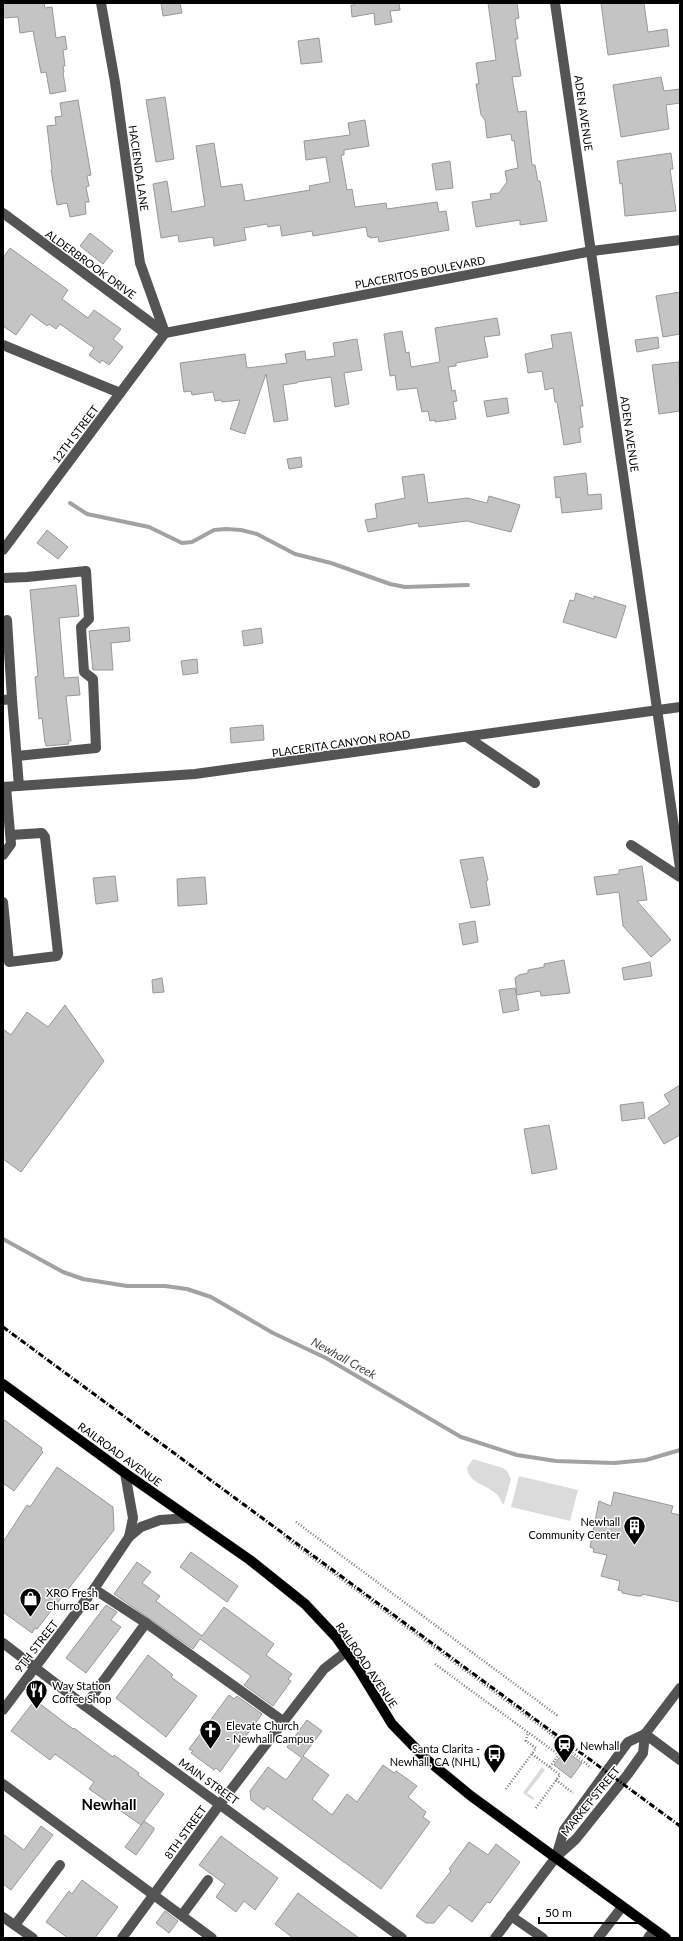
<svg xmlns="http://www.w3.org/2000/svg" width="683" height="1941" font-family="Lato,sans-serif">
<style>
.green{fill:#dbdbdb}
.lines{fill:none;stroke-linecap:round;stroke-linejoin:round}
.stream{stroke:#a2a2a2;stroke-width:4}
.building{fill:#c4c4c4;stroke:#989898}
.major-casing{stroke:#dbdbdb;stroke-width:11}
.path{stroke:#767676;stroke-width:2.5;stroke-dasharray:1 2;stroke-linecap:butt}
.minor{stroke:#545454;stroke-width:10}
.major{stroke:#000;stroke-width:10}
.rail{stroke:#000;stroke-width:3;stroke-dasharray:6 2 1 2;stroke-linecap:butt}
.labels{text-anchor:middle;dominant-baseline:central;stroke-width:3;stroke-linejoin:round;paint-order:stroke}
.street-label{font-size:11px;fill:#000;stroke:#fff}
.poi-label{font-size:11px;fill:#000;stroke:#fff;text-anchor:start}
.water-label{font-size:12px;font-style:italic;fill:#434343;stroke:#fff}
.district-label{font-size:15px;font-weight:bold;fill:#000;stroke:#fff}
</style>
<rect width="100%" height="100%" fill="#fff"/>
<!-- green -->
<g class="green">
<path d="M473 1459 503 1468 507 1471 511 1479 504 1504H503C501 1502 500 1498 498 1496 490 1485 468 1484 467 1468Z"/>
<path d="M519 1476 578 1490 570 1521 511 1507Z"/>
<path d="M542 1767 545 1770 527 1793 534 1798 533 1800 523 1793Z"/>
</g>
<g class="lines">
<!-- stream -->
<g class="stream">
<path d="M70 503 87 514 149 527 182 543 192 542 214 530 226 529 241 530 257 534 295 554 331 563 390 584 405 587 468 585"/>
<path d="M3 1239 63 1272 83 1279 127 1286H165L187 1289 211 1297 273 1333 326 1358 461 1437 517 1455 556 1461 614 1463 646 1460 680 1450"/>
</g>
</g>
<!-- building -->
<g class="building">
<path d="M3 3H44L45 8 52 7 56 38 65 36 67 49 63 50 65 66H63L64 72 63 73 66 91 50 94 46 72 41 73 33 31 20 33 18 17 3 18Z"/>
<path d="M161 3H180L182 13 163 16Z"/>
<path d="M354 3H399L400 10 390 11 392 22 375 25 374 13 352 17 351 5H355Z"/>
<path d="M488 3H517L519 18 515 19 518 39H515L521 76 512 77 518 112 526 111 532 165H535L538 181H540L547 221 520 225V220L476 227 472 202 491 199 490 194 499 193 507 182 505 171 518 168 514 140 512 141 511 134 487 138 485 120 481 115 476 84H479L476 63 496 60Z"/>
<path d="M601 3H644L648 32 667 29 669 46 608 55Z"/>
<path d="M319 38 322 62 301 64 298 41Z"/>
<path d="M661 77 664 91 680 89V103L666 105 669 129 621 137 613 85Z"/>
<path d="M165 97 174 159 156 162 146 100Z"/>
<path d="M78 100 91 175 87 176 89 186 86 187 89 202H85L86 214 70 217 67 203 57 205 51 170 52 169 47 126 56 125 55 117 62 116 60 103Z"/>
<path d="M365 120 369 146 344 150V155H341L347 190 352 189 355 207 386 203 387 209 437 202 439 212 446 211 449 230 379 242 378 237 370 238V236L368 237 366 227 313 236 312 231 282 236 280 225 268 227 267 224 244 228 246 240 214 246 213 237 179 242 178 235 161 238 153 184 167 181 172 212 205 206 196 146 214 143 221 187 242 184 245 201 310 190 309 186 330 182 326 157 306 160 304 141 350 135 348 123Z"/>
<path d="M671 153 673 169H670L676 211 625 216 622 183 620 184 617 161Z"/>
<path d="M450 161 453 188 436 190 432 164Z"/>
<path d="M90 233 113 251 103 264 80 246Z"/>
<path d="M10 248 68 290 62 299 88 318 94 310 121 329 113 339 123 347 109 365 102 360 100 363 89 355 94 348 60 324 56 329 49 324 47 326 31 314 16 335 3 326V258Z"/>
<path d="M680 292V334L663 337 656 296Z"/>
<path d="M497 318 500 335 484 337 488 357 456 363V366L448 367 452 391 455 390 457 401 453 402 456 419 435 422V420L430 421 428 411 422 412 417 388 397 390 395 375 390 376 384 334 402 331 406 353 409 352 411 367 440 362 435 328Z"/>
<path d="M571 332 583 406H580L583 427 579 428 581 442 564 445 557 402H555L553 388 545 390 542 371 528 373 525 354 553 348 551 335Z"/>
<path d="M658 337 659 348 637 352 635 340Z"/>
<path d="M357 339 362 370 344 373 349 404 335 407 331 377 297 382V383L283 385 288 420 274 422 266 374 245 434 230 429 240 400 222 402 221 400 215 401 213 392 192 395 191 391 184 392 180 363 245 354 247 368 287 363 285 354 305 351 306 360 335 356 333 343Z"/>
<path d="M679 362 680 411 659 414 652 365Z"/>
<path d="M507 398 509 413 487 417 484 401Z"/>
<path d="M301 457 302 467 289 469 287 459Z"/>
<path d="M586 473 588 495 601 494 602 509 562 513 560 497 556 498 554 477Z"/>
<path d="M424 474 428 503 467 498 487 503 489 496 520 505 511 532 467 521 419 527 418 523 368 532 365 520 377 518 375 504 405 498 402 477Z"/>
<path d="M47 530 68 547 58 559 37 543Z"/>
<path d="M76 585 79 616 59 618 64 678 78 677 80 695 66 696 71 741H68L69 744 46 746V743H45L42 718 39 719 35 677 38 676 30 590Z"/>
<path d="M576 593 594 599V596L626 606 616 638 563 622 570 600 574 601Z"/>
<path d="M129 627 130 641 111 643 113 670H93L89 631Z"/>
<path d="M261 628 263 643 244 646 242 631Z"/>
<path d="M197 659 198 673 183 675 181 661Z"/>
<path d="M263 725 264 740 231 743 230 728Z"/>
<path d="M483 857 488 880 486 881 490 905 471 908 460 860Z"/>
<path d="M642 866 647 900 637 901 671 940 651 957 623 926 619 892 597 895 594 877 619 874V870Z"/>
<path d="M115 876 118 901 96 904 93 878Z"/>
<path d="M205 877 207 904 178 906 177 879Z"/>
<path d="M475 921 478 942 463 945 459 924Z"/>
<path d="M564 960 570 993 541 996 540 991 517 995 515 978 519 975 528 973V970L544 967V964Z"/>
<path d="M650 962 652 976 624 980 622 968Z"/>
<path d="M162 978 164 992 153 993 152 980Z"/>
<path d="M515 988 519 1010 503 1013 499 990Z"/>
<path d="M65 1005 104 1061 21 1172 3 1159V1029L11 1035 27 1012 48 1027Z"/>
<path d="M680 1085V1135L664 1144 648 1118 670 1104 664 1095Z"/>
<path d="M643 1102 645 1118 622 1121 620 1105Z"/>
<path d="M549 1125 557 1169 532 1174 524 1129Z"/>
<path d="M3 1419 42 1448 41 1450 43 1452 14 1491 3 1483Z"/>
<path d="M57 1467 113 1507 114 1530 37 1629 35 1628 32 1633 3 1612V1542L27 1505 30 1507Z"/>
<path d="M614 1492 673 1506 671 1513 680 1515V1602L642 1594V1596H637L622 1593V1591L618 1590 620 1581 601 1576 607 1555 593 1552 594 1549 590 1547 599 1501 611 1506Z"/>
<path d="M191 1552 238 1586 227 1602 180 1567Z"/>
<path d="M137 1562 151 1572 142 1583 160 1596 156 1601 202 1636 224 1607 274 1644 266 1655 292 1674 288 1679 291 1681 273 1706 244 1685 251 1676 200 1639 193 1649 114 1594Z"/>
<path d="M106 1605 117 1612 111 1620 121 1627 86 1673 66 1658Z"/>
<path d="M148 1655 173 1675 171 1677 197 1696 166 1737 116 1698Z"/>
<path d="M229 1695 234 1699 237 1696 262 1714 220 1772 216 1768 214 1770 191 1753 193 1751 189 1749Z"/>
<path d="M35 1700 73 1729 74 1728 113 1757 114 1755 139 1773 138 1775 164 1794 141 1825 89 1789 94 1782 55 1754 50 1760 11 1731Z"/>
<path d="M307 1720 322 1731 303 1756 329 1775 312 1799 332 1815 347 1794 357 1802 383 1765 394 1773 396 1771 417 1786 408 1797 426 1812 423 1817 430 1822 381 1889 267 1806 264 1810 251 1800 250 1791 268 1767 286 1780 302 1758 287 1747Z"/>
<path d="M565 1750 582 1763 571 1778 554 1765Z"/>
<path d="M144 1821 154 1828V1830L136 1855 125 1847Z"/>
<path d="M41 1826 53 1835 11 1890 3 1884V1834L24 1850Z"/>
<path d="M221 1836 278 1878 255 1910 244 1901 236 1912 216 1897 225 1884 199 1865Z"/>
<path d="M469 1842 488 1855 496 1844 520 1862 490 1903 487 1902 472 1922 449 1905 434 1923H426L416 1916 451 1871 449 1869Z"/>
<path d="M82 1880 118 1907 95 1938H68L46 1922 69 1891 72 1894Z"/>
<path d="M298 1893 323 1912 359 1938H293L275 1924Z"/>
<path d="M165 1911 178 1921 169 1933 156 1923Z"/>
</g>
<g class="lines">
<defs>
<path id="major" d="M3 1384 125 1473 250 1560 305 1604 336 1637 359 1670 392 1724 426 1759 471 1796 666 1938"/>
</defs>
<!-- major casing -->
<use href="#major" class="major-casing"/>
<!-- path -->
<g class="path">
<path d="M296 1522 558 1716"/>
<path d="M284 1537 547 1731 591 1768"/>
<path d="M435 1664 559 1755"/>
<path d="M532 1754 560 1775 535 1809"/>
<path d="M550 1767 565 1746"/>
<path d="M556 1780 573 1793"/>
<path d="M506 1789 536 1748 526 1741 528 1732"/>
</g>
<!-- minor -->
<g class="minor">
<path d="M101 3 115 82 140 263 165 333"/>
<path d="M555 3 680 868"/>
<path d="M3 213 165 333"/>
<path d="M165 333 592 251 680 240"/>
<path d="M3 345 120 393"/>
<path d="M3 550 165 333"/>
<path d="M3 578 27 577 86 571 89 619 81 627 84 672 93 679 96 748 17 756"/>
<path d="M12 699 19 786"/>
<path d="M3 700 12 699 7 620"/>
<path d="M467 737 535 783"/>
<path d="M3 787 195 774 680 707"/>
<path d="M631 845 680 877"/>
<path d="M3 855 11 844 6 787"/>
<path d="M3 902 9 962 57 956 58 953 45 837 42 833 11 835"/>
<path d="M125 1473 133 1518 129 1537"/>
<path d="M94 1589 146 1623 283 1721"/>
<path d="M3 1643 85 1706 402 1938"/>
<path d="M85 1706 146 1623"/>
<path d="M3 1710 94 1589 129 1537 141 1527 160 1520 188 1518"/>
<path d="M645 1734 680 1760"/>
<path d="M3 1784 212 1938"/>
<path d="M556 1857 564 1830 606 1772 628 1742 645 1734 680 1688"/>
<path d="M182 1915 208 1880"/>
<path d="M511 1916 543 1938"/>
<path d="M3 1917 33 1938"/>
<path d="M15 1925 60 1865"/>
<path d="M122 1938 220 1804 324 1669 346 1652"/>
<path d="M495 1938 556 1857 576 1839 628 1774 643 1753 645 1734"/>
<path d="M598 1938 622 1907"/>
<path d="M648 1938 654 1930"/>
</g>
<!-- major -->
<use href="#major" class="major"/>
<!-- rail -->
<path class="rail" d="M3 1327 680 1826"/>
</g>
<!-- icons -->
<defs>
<symbol id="building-pin" viewBox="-11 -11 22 30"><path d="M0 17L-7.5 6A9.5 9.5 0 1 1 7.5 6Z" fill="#000" stroke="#fff"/><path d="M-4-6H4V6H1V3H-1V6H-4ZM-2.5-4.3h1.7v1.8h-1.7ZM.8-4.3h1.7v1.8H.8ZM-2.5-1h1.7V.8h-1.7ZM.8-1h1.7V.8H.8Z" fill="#fff"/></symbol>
<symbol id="shop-pin" viewBox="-11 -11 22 30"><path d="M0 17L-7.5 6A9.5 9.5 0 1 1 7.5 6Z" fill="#000" stroke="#fff"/><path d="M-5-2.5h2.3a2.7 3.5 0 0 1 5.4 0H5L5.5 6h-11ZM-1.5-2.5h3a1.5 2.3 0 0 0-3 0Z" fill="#fff"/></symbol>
<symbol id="restaurant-pin" viewBox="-11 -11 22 30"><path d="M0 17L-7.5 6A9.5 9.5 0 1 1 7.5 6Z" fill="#000" stroke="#fff"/><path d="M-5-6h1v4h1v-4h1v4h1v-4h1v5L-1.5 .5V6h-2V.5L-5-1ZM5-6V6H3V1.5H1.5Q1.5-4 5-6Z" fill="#fff"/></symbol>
<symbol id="church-pin" viewBox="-11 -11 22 30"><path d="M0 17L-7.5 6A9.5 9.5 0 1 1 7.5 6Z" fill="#000" stroke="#fff"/><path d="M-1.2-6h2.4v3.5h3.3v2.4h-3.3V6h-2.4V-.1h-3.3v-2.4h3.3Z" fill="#fff"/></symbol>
<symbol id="station-pin" viewBox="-11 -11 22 30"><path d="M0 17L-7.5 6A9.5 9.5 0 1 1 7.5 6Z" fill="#000" stroke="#fff"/><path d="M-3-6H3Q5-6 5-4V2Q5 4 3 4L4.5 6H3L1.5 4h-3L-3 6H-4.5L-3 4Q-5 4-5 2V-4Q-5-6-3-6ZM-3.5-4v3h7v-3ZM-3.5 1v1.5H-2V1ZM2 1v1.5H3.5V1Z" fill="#fff"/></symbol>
<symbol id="bus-pin" viewBox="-11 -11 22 30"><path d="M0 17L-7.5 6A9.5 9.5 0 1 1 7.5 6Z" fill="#000" stroke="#fff"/><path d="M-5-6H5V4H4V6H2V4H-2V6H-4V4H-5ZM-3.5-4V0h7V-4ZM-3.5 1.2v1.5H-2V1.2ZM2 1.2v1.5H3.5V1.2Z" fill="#fff"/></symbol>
</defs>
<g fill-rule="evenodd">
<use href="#building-pin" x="622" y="1514" width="25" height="34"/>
<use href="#shop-pin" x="18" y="1586" width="25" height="34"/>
<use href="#restaurant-pin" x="24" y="1678" width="25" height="34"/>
<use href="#church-pin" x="198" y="1718" width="25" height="34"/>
<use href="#station-pin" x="552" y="1732" width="25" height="34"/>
<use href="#bus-pin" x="482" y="1742" width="25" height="34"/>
</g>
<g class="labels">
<!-- street labels -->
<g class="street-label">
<text transform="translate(584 113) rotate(82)">ADEN AVENUE</text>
<text transform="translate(139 168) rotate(82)">HACIENDA LANE</text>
<text transform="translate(91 264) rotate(36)">ALDERBROOK DRIVE</text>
<text transform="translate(420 272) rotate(-11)">PLACERITOS BOULEVARD</text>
<text transform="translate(75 434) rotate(-53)">12TH STREET</text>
<text transform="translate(630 434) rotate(82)">ADEN AVENUE</text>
<text transform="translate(341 743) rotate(-8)">PLACERITA CANYON ROAD</text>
<text transform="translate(120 1454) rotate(36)">RAILROAD AVENUE</text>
<text transform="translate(36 1646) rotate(-52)">9TH STREET</text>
<text transform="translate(367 1665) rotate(56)">RAILROAD AVENUE</text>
<text transform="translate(209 1781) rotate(36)">MAIN STREET</text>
<text transform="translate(590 1801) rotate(-51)">MARKET STREET</text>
<text transform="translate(185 1832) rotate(-54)">8TH STREET</text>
</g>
<!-- poi labels -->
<g class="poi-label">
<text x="620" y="1521" text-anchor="end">Newhall<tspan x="620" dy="13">Community Center</tspan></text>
<text x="46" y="1592">XRO Fresh<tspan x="46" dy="13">Churro Bar</tspan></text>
<text x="52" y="1685">Way Station<tspan x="52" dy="13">Coffee Shop</tspan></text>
<text x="226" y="1725">Elevate Church<tspan x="226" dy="13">- Newhall Campus</tspan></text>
<text x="580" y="1745">Newhall</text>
<text x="480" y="1748" text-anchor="end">Santa Clarita -<tspan x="480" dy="13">Newhall, CA (NHL)</tspan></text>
</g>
<!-- water labels -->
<g class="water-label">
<text transform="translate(344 1358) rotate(29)">Newhall Creek</text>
</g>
<!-- district labels -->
<g class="district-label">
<text x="109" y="1804">Newhall</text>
</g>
</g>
<!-- border -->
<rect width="683" height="1941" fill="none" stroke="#000000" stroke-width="8"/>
<!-- scale -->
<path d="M539 1917v6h105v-6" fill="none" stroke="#000000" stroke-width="2"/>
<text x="545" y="1917" font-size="12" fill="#000000" stroke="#ffffff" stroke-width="3" paint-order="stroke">50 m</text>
</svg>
